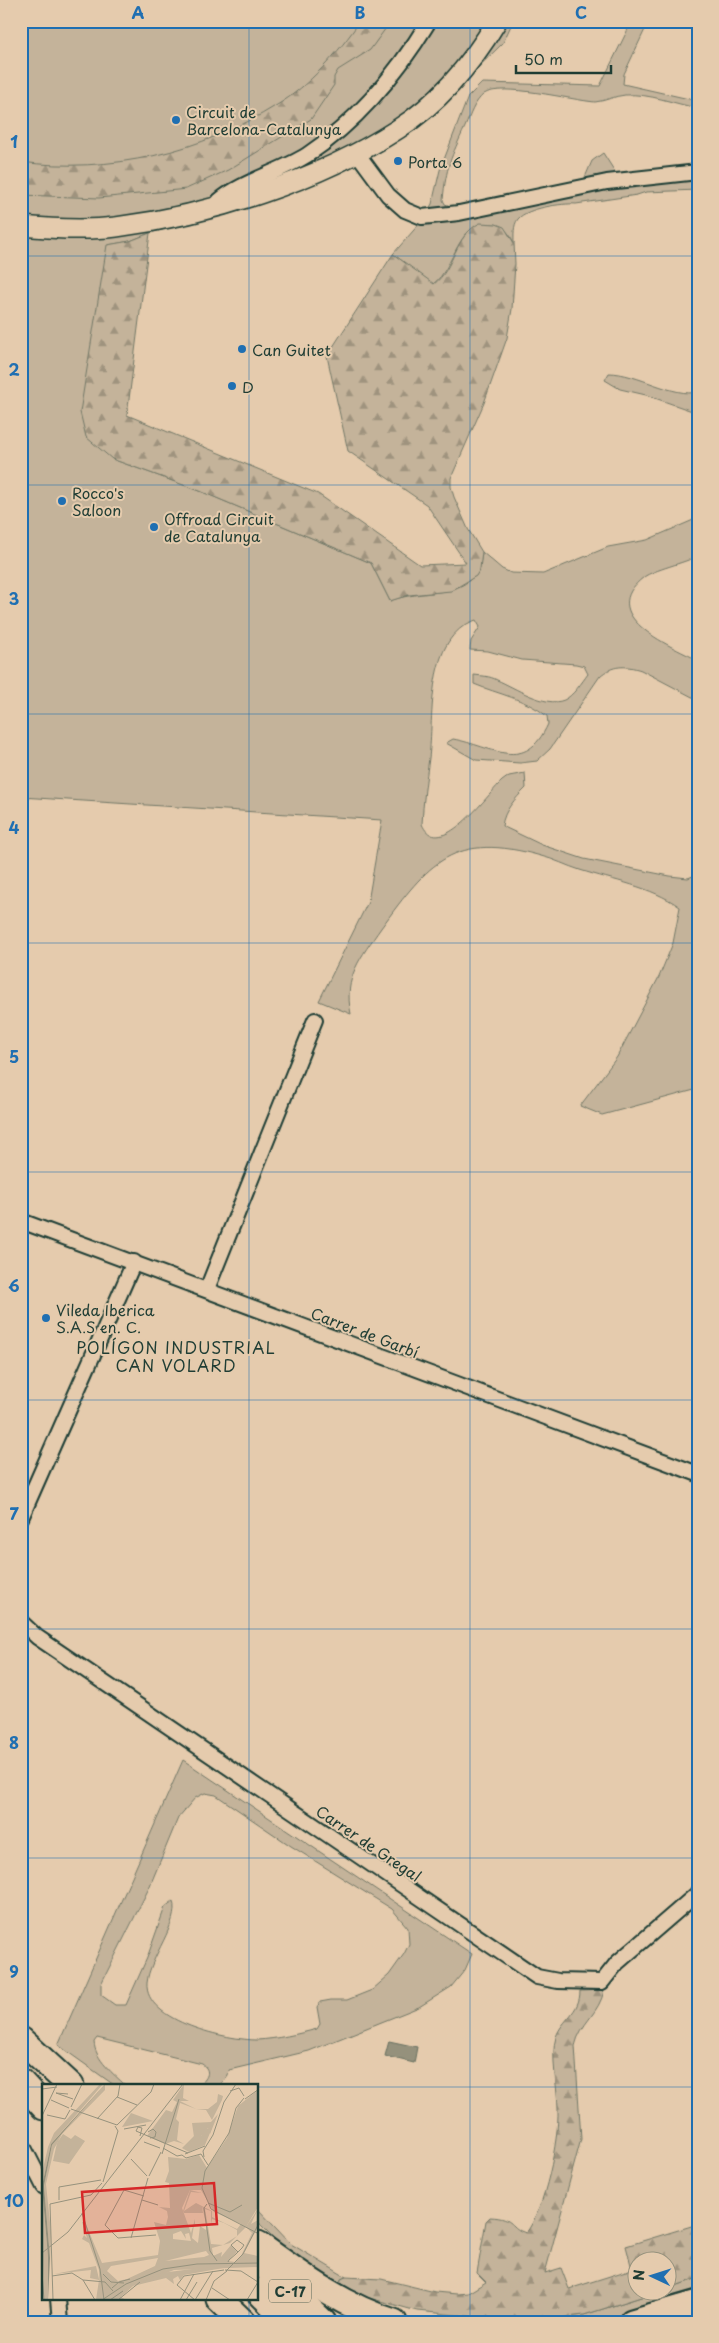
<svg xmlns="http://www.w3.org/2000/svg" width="719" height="2343" font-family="'Playpen Sans',sans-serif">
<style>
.green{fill:#c4b39a;stroke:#727867;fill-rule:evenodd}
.forest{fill:url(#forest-firs);stroke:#727867}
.water{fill:#95917c;stroke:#666f5f}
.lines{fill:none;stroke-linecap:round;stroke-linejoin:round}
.street-casing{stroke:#1f3d34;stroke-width:18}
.secondary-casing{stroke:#1f3d34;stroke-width:22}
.highway-casing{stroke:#1f3d34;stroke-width:29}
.street{stroke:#e5cbad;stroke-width:14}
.secondary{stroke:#e5cbad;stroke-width:19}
.highway{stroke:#e5cbad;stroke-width:25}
.grid{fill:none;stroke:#1f6fb2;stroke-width:1;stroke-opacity:0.55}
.poi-dot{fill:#1f6fb2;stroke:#e5cbad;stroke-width:2}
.labels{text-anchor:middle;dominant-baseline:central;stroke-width:4;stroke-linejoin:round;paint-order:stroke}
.shield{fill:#e5cbad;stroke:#5a6858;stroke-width:1}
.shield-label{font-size:14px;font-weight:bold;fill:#1f3d34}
.poi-label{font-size:15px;fill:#1f3d34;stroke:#e5cbad;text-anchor:start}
.street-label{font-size:15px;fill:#1f3d34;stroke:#e5cbad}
.neighbourhood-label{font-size:16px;letter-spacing:1px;fill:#1f3d34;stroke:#e5cbad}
.inset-road{fill:none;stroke:#96927d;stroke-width:1}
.view{fill:#d62828;fill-opacity:0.15;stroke:#d62828;stroke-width:2.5}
.inset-edge{fill:none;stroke:#1f3d34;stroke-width:2.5}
.neatline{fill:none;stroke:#1f6fb2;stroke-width:2}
.grid-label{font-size:16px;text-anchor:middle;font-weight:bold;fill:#1f6fb2}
</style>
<defs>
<pattern id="forest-firs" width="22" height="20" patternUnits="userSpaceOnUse" patternTransform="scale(1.25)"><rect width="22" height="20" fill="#c4b39a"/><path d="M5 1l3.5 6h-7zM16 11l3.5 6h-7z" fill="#9f937e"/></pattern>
</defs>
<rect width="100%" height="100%" fill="#e5cbad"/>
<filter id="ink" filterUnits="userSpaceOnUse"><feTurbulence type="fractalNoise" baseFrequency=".02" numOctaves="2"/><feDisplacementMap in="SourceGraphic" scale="10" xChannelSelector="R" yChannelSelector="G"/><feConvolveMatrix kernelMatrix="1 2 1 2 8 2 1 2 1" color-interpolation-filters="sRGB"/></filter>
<g filter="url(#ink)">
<!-- green -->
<g class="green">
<path d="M21 21H513L503 43 459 86 338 172 250 207 150 233 130 241 108 245 112 459 200 491 371 563 390 601C424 587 478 603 482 552L502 569 511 573 543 574 608 547 647 540 698 518V556C684 563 653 570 644 577 595 615 668 645 698 660V700L641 670C626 665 612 665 600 676L550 749 537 761 520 763 476 760 446 743 453 739C493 746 525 775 548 724L547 716C526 699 498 694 474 684V675C482 676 490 676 497 680 514 687 545 708 564 700 573 696 582 682 588 674L584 666 576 664 522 660 488 651 470 650 471 641 480 627 476 620C425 637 434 717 429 758 426 780 423 802 422 824 439 863 487 795 502 781L509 776 525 773 526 788C515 799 504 810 502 826L542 845 584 859 670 876 688 878 698 874V1089L602 1115 580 1106 617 1057 659 977 673 943 680 907C650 886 614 881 580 870 567 866 554 859 541 856 454 831 429 862 381 928 361 957 343 977 351 1014L319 1001 368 902 382 820 21 797Z"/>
<path d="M632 21H649L624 74 623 84 698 101V108C674 104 650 93 625 95 614 96 606 101 595 102 571 100 502 82 484 94 474 102 470 116 465 127 451 157 446 167 443 200L445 204 453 207 583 182 592 161 603 153 617 175 698 167V190L646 192 637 195 576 204C562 203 527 208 518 219 513 225 514 236 514 243 510 234 503 224 492 224 456 221 456 267 433 284L393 254 420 223 432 204 440 170 468 97 482 83 600 86Z"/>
<path d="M609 373C637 373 674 398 698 392V413L646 395 620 389 605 380Z"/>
<path d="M183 1760 472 1954 465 1970 451 1987 419 2007 309 2051 229 2070 228 2075 221 2085H199C207 2079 212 2071 202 2064L97 2038 94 2042C95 2060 114 2074 125 2085H114L58 2045ZM205 1793 216 1795 291 1846 392 1909 408 1928 409 1944 404 1954 389 1975 372 1990 347 2000H331L320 2002 317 2007 320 2024 317 2029C298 2034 277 2039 257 2040 229 2040 144 2022 147 1983 149 1958 180 1923 173 1901L165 1907 147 1958 126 2005H115L101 1995V1984L149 1888 178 1818 195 1798Z"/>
<path d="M258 2209 291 2244 346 2277 341 2279 340 2290 282 2246 258 2222Z"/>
<path d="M698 2278V2322H532L584 2315 660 2291 666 2290 667 2289Z"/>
</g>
<!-- forest -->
<g class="forest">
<path d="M360 21H391L370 50 338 70 334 77V85L311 119 228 170 186 189 177 190 99 198 21 195V162C109 174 202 152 277 105 309 86 339 52 360 21Z"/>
<path d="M480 223 496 224 504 227 514 243 515 264 512 309 507 338 484 403 451 478V487L454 497 468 529 482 552 480 569 476 576 451 591 409 595 390 601 371 563 200 491 112 459 86 437 80 412 107 245 130 241 150 233 127 415 318 494 420 565 466 563 427 505 348 451 327 356 393 254 434 284C455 268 454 236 480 223Z"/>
<path d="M604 1990C600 2013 580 2023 575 2046L581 2139 545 2273 561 2268 569 2289 632 2269 626 2246 698 2224V2278L667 2289 666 2260H636V2290L660 2291 584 2315 526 2322 417 2311 340 2290 341 2279 346 2277 381 2279 435 2292 457 2294 468 2293 486 2282 477 2273 486 2221 490 2217C516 2218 509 2228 526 2233 545 2209 559 2140 558 2109 558 2089 550 2056 556 2037 562 2019 580 2013 580 1991Z"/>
</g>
<!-- water -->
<path class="water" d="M389 2041 417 2047 414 2063 385 2056Z"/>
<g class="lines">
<defs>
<g id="street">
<path d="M357 153 388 195 405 210 422 217 459 213 607 182 698 172"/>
<path d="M219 201C239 183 282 171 307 155 357 122 398 72 429 21"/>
<path d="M21 1221 698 1474"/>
<path d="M207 1289 315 1020"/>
<path d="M21 1518 134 1262"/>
<path d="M21 1622 37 1637 537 1977 558 1981 602 1982 617 1963 698 1893"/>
<path d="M21 2142 44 2187"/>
<path d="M58 2299 60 2322"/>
</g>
<path id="secondary" d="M21 226C53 229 85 231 116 227 210 215 318 181 398 129 439 103 472 63 497 21"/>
<g id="highway">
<path d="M21 2040 71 2086"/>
<path d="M21 2082 44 2107"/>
<path d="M258 2244C301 2275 342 2306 394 2322"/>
<path d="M260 2262 323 2322"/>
<path d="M258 2291 289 2322"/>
<path d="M219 2299 243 2322"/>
<path d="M632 2322 698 2303"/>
</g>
</defs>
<!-- street casing -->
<use href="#street" class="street-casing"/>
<!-- secondary casing -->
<use href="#secondary" class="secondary-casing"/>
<!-- highway casing -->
<use href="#highway" class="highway-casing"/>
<!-- street -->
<use href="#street" class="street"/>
<!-- secondary -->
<use href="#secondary" class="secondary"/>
<!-- highway -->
<use href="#highway" class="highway"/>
</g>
</g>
<!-- grid -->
<path class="grid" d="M249 21V2086M470 21V2322M21 256H698M21 485H698M21 714H698M21 943H698M21 1172H698M21 1400H698M21 1629H698M21 1858H698M21 2087H44M258 2087H698M249 2299V2322"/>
<!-- markers -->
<g class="poi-dot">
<circle cx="176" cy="120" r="5"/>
<circle cx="398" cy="161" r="5"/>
<circle cx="242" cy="349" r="5"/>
<circle cx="232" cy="386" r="5"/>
<circle cx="62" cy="501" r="5"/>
<circle cx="154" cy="527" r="5"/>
<circle cx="46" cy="1318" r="5"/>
</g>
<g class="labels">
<!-- shield labels -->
<rect class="shield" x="269" y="2279.5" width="42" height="23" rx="4"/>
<g class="shield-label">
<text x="290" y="2291">C-17</text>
</g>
<!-- poi labels -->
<g class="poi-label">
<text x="186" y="111">Circuit de<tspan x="186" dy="17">Barcelona-Catalunya</tspan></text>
<text x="408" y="161">Porta 6</text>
<text x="252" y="349">Can Guitet</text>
<text x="242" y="386">D</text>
<text x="72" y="492">Rocco's<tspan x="72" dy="17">Saloon</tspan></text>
<text x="164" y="518">Offroad Circuit<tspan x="164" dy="17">de Catalunya</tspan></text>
<text x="56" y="1309">Vileda Iberica<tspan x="56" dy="17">S.A.S en. C.</tspan></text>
</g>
<!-- street labels -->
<g class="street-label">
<text transform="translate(365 1332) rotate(21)">Carrer de Garbí</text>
<text transform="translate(369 1843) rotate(34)">Carrer de Gregal</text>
</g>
<!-- neighbourhood labels -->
<g class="neighbourhood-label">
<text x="176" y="1347">POLÍGON INDUSTRIAL<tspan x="176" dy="18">CAN VOLARD</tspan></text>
</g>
</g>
<!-- overview -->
<g transform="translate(42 2084)">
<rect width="216" height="216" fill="#e5cbad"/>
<path d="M58 0H61L9 60 0 102 6 173V216H2L0 134V89L6 63 12 49ZM63 0V6L20 50 12 65 4 100 9 148 7 216 8 174 2 102 10 61ZM142 0 141 14 147 17H138L154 25 138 19 134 35 137 38 135 56 142 60 132 57 123 60 105 52 124 26 130 28 135 18 131 16ZM216 6V123L205 141 216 125 209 140 216 136V143L202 169 216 172V183L132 186 91 202 79 213 84 216H58L57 186 47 159 40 155 42 151 45 154 40 138H43L60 179 116 171 118 157 112 138 124 141 126 133 125 127 117 123 128 124 127 99 123 98 127 87 126 73 144 75 157 71 165 84 185 54 196 22ZM148 106H159L172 128 199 140 195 145 170 133V127L160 122 164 140H153V135L149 149 140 124ZM163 125 169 127V140L170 135 182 139 195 146V152L181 161 169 160ZM152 141 165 142 164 146 158 142 156 159 150 154ZM204 143 210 149 199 172 193 178 186 177 195 168 189 161 179 173 180 168 171 172 170 164 188 159ZM139 147 144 155 143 150 147 149 149 157 131 155V150ZM164 167 167 171 162 173 123 177ZM116 174 113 182 85 195 76 197 65 187 69 182ZM176 30 168 50 166 44 159 52 152 53 150 39 169 38ZM21 50 29 55 33 51 43 57 27 80 11 77 15 59Z" fill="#c4b39a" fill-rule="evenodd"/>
<path d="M176 10 181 12 180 16 170 36 164 26 154 25H166L175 18ZM170 44 163 61 147 68 140 64 152 52H159L163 45ZM189 55 166 89 163 105 168 115 174 120 186 123 197 118 189 126 171 120 167 117 161 99 167 82 183 58ZM148 106 160 109 149 108 142 127 154 119 160 122 161 129H142L141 127ZM54 182 59 204 58 216H54L57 196 48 194 49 186 12 190ZM158 184H181L142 191 138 196 136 192 131 195 132 200 124 194 91 202 119 189Z" fill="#c4b39a"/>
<path d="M89 29 111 37 80 43Z" fill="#c4b39a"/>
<path d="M63 0 10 61 2 102 8 174 6 216V173L0 102 9 60Z" fill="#95917c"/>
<path class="inset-road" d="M0 5 15 3M188 7 197 4 202 12M26 10 14 9 31 15M75 13 95 21M202 14 194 24 187 49 163 87 160 104 169 125 217 150M203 15 217 5M9 16 27 24M29 23 40 0M29 25 75 41 109 8 112 0M5 31 23 35 28 26M0 32 15 0M55 35 76 12 78 0M82 45 104 41M94 47 146 69M94 47 96 43 100 44 98 52M106 48 111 45 114 48 113 53 108 54M102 58 118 64M121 64 135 72 140 71M120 70 137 15M143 70 163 62M140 71 144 74 159 70 166 81M162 73 161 67 171 51 182 18 194 0M89 75 105 92M107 92 119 68M61 98 76 47 73 42M102 112 82 106 63 141 76 154 114 151M17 116V103L59 96M100 116 116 121M166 119 188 128 200 121M165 120 162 124 168 167 175 177M40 129 58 185 62 216M0 144V187M89 154 106 94M0 169 26 148 141 0M186 178 187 176 194 170 200 164 202 161 195 156 189 161 196 168M183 186 199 187 216 198M184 187 201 170 217 139M0 188 2 216M61 190 69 198 82 199M10 192 30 189 41 196 63 198 71 207M41 196 53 216M70 204 77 198 88 195M170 204 188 216M11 216 8 120 49 111 60 99M60 216 84 200 121 185 155 180 217 179M68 216 81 207M76 216 98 198M138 216 152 190M144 216 155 198M153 216 135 201 142 192 182 186M153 216 171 187M164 216 172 197 185 187M205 216 216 198"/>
<path class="view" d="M172 99 175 140 43 149 40 108Z"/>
<rect width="216" height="216" class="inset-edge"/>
</g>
<!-- margin -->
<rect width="719" height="2343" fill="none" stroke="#e5cbad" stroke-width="55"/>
<!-- north arrow -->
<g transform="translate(652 2276) rotate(274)"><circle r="24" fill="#e5cbad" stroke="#96927d"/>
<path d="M0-4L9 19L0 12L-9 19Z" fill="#1f6fb2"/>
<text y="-8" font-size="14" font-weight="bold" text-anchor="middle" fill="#1f3d34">N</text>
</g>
<!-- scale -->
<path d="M516 65v8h95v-8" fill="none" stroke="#1f3d34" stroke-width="2.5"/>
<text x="524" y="65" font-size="15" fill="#1f3d34" stroke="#e5cbad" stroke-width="4" paint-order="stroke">50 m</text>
<rect x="28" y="28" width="664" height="2288" class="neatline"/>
<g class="grid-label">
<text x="138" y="19">A</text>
<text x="360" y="19">B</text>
<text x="581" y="19">C</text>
<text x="14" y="148">1</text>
<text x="14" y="376">2</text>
<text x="14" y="605">3</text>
<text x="14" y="834">4</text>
<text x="14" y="1063">5</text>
<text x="14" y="1292">6</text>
<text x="14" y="1520">7</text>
<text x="14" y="1749">8</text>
<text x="14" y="1978">9</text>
<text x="14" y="2207">10</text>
</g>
</svg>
